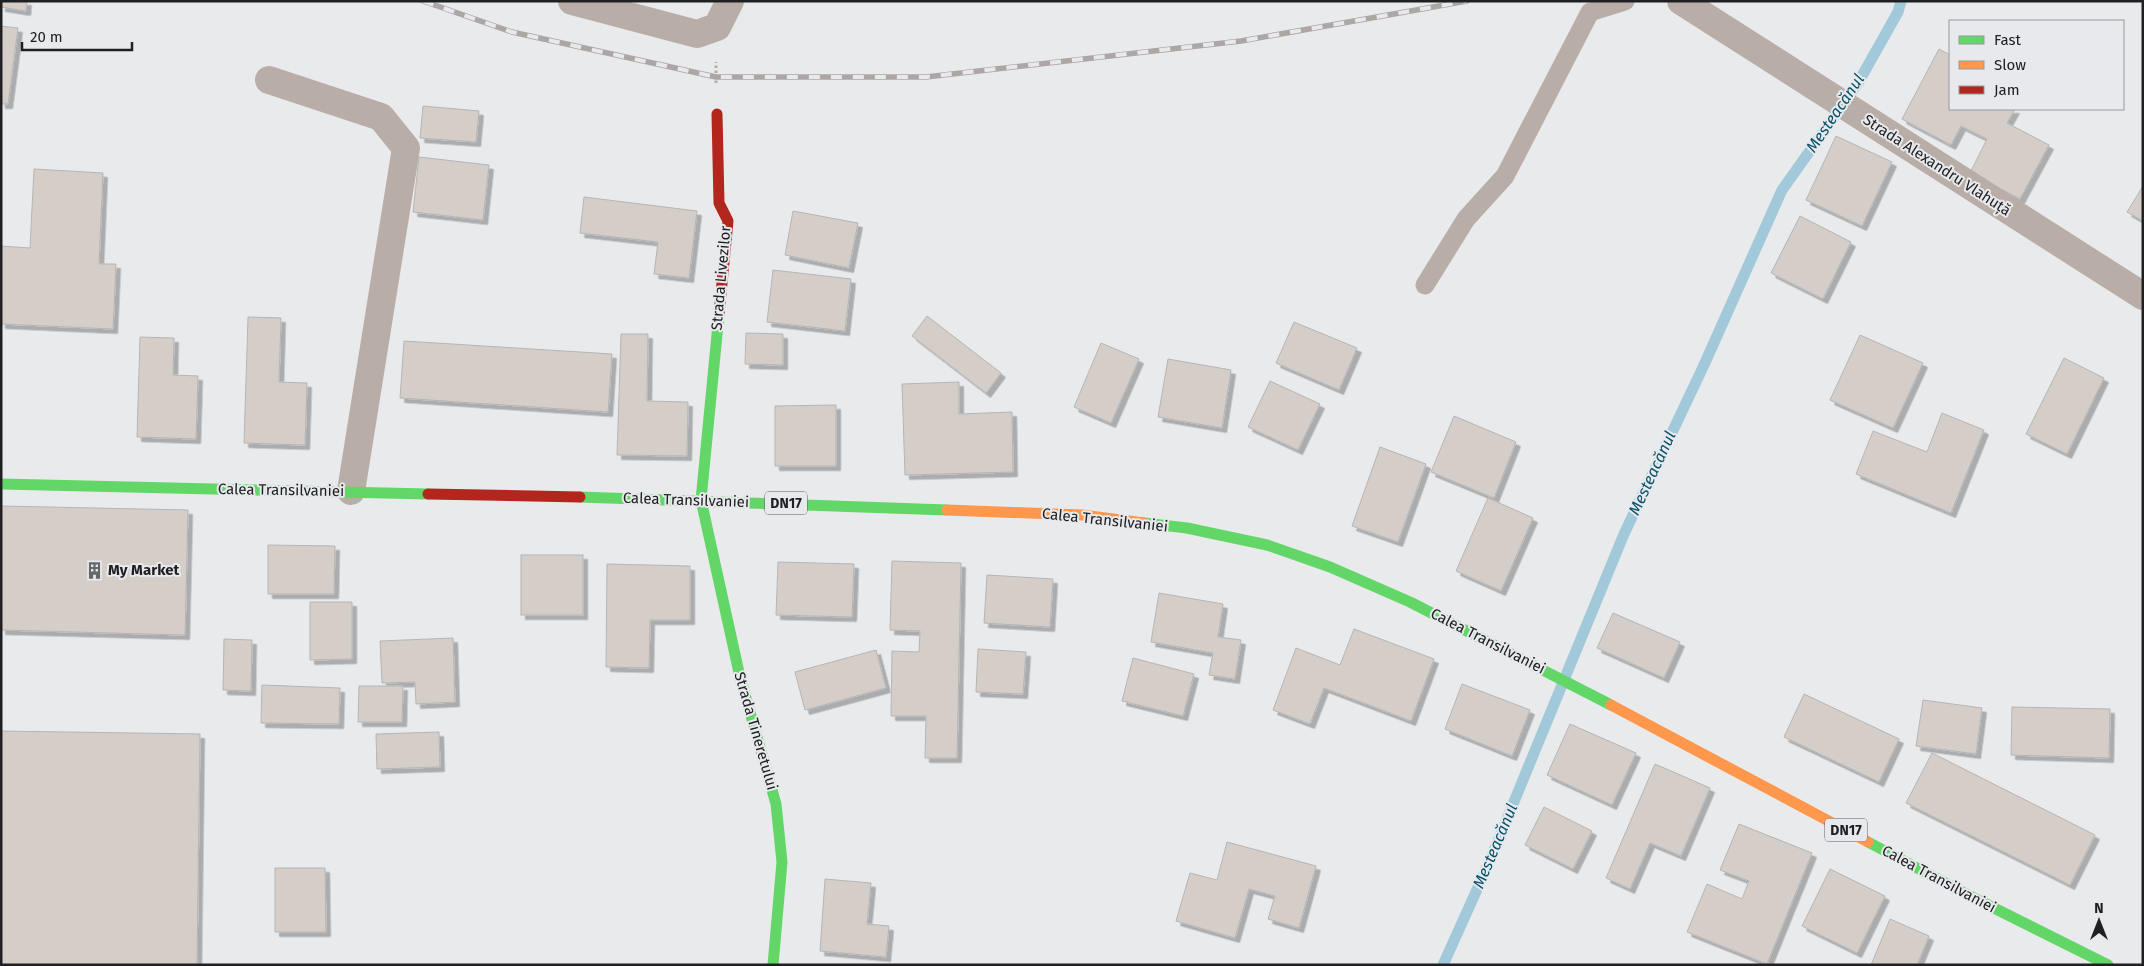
<svg xmlns="http://www.w3.org/2000/svg" width="2144" height="966" font-family="'Fira Sans',sans-serif">
<style>
.lines{fill:none;stroke-linecap:round;stroke-linejoin:round}
.stream{stroke:#a2c9d9;stroke-width:11}
.building{fill:#d5cdc8;stroke:#b5b5b5;filter:url(#shadow)}
.path{stroke:#b4adaa;stroke-width:3;stroke-dasharray:2.5 2.5;stroke-linecap:butt}
.lane{stroke:#b9ada7;stroke-width:19}
.street{stroke:#b9ada7;stroke-width:28}
.fast{stroke:#63d668;stroke-width:11}
.slow{stroke:#ff974d;stroke-width:11}
.jam{stroke:#b3261e;stroke-width:11}
.rail-casing{stroke:#aca6a5;stroke-width:5.5}
.rail{stroke:#e8e9ed;stroke-width:4;stroke-dasharray:11;stroke-linecap:butt}
.labels{text-anchor:middle;dominant-baseline:central;stroke-width:4;stroke-linejoin:round;paint-order:stroke}
.shield{fill:#e8e9ed;stroke:#5c5c5f;stroke-width:1}
.shield-label{font-size:14px;font-weight:bold;fill:#202022}
.street-label{font-size:15px;fill:#202022;stroke:#e8e9ed}
.poi-label{font-size:15px;font-weight:bold;fill:#202022;stroke:#e8e9ed;text-anchor:start}
.water-label{font-size:16px;font-style:italic;fill:#06536b;stroke:#e8e9ed}
</style>
<defs>
<filter id="shadow"><feDropShadow dx="4.5" dy="4.5" stdDeviation="0" flood-color="#0004"/></filter>
</defs>
<rect width="100%" height="100%" fill="#e9eaec"/>
<g class="lines">
<!-- stream -->
<path class="stream" d="M1443 965 1488 865 1624 534 1704 365 1782 190 1858 83 1898 12 1901 1"/>
</g>
<!-- building -->
<g class="building">
<path d="M1 1H27L26 11 1 7Z"/>
<path d="M1 26 18 28 8 104H1Z"/>
<path d="M1939 49 1950 55V109H2015L2007 123 2049 145 2020 199 1970 173 1987 139 1961 126 1951 145 1902 119Z"/>
<path d="M423 106 479 111 476 142 420 138Z"/>
<path d="M1836 136 1892 162 1862 226 1806 200Z"/>
<path d="M419 157 489 165 483 220 413 212Z"/>
<path d="M34 169 103 173 99 264H116L113 329 1 324V246L30 248Z"/>
<path d="M2143 186V221L2127 212Z"/>
<path d="M584 197 697 211 689 278 654 274 658 242 580 233Z"/>
<path d="M793 211 858 223 849 268 785 255Z"/>
<path d="M1800 216 1851 242 1823 299 1771 273Z"/>
<path d="M773 270 851 279 845 331 767 322Z"/>
<path d="M927 316 1001 373 986 393 912 336Z"/>
<path d="M248 317 281 318 279 382 307 383 305 445 244 443Z"/>
<path d="M1294 322 1357 348 1339 390 1276 363Z"/>
<path d="M746 333 783 334V365L745 364Z"/>
<path d="M621 334H648L647 401 688 402 687 456 617 455Z"/>
<path d="M1860 335 1923 363 1893 428 1830 400Z"/>
<path d="M140 337 174 338 173 375 198 376 196 439 137 437Z"/>
<path d="M404 341 612 354 608 412 400 398Z"/>
<path d="M1101 343 1139 359 1111 423 1074 407Z"/>
<path d="M2064 358 2104 378 2067 454 2026 434Z"/>
<path d="M1168 359 1231 370 1222 428 1158 417Z"/>
<path d="M1270 381 1320 404 1298 450 1248 427Z"/>
<path d="M959 382V414L1012 412 1013 472 905 475 902 384Z"/>
<path d="M836 405V466H775V406Z"/>
<path d="M1942 413 1984 430 1951 513 1856 474 1873 431 1927 452Z"/>
<path d="M1454 416 1516 442 1494 498 1431 472Z"/>
<path d="M1380 447 1426 464 1398 542 1352 526Z"/>
<path d="M1488 498 1533 518 1501 591 1456 571Z"/>
<path d="M1 506 188 510 185 635 1 630Z"/>
<path d="M268 545 335 546 334 594H268Z"/>
<rect x="521" y="555" width="62" height="60"/>
<path d="M892 561 961 563 957 758H925L926 716H891L892 651 919 652 920 631 890 630Z"/>
<path d="M778 562 854 564 852 617 776 615Z"/>
<path d="M607 564 690 566V620H650L649 668 606 667Z"/>
<path d="M987 575 1053 579 1050 627 984 623Z"/>
<path d="M1159 593 1223 604 1218 637 1241 640 1235 679 1209 675 1213 653 1151 642Z"/>
<path d="M310 602H352V659L310 660Z"/>
<path d="M1613 613 1680 642 1664 678 1597 648Z"/>
<path d="M1354 629 1434 659 1411 721 1324 688 1310 724 1273 710 1296 648 1340 665Z"/>
<path d="M453 638 455 702 416 704 415 682 382 683 380 641Z"/>
<path d="M224 639 252 640 251 691 223 690Z"/>
<path d="M978 649 1026 652 1023 694 976 692Z"/>
<path d="M876 650 886 688 805 710 795 672Z"/>
<path d="M1133 658 1194 674 1183 716 1122 701Z"/>
<path d="M1462 684 1530 710 1512 756 1445 729Z"/>
<path d="M262 685 340 688 339 724 261 723Z"/>
<path d="M359 686H403L402 722H358Z"/>
<path d="M1804 694 1899 739 1879 782 1784 737Z"/>
<path d="M1923 700 1982 708 1976 754 1916 746Z"/>
<path d="M2012 707 2110 709 2109 758 2011 755Z"/>
<path d="M1570 724 1636 753 1612 805 1547 775Z"/>
<path d="M1 731 200 734 197 965H1Z"/>
<path d="M439 732 440 767 377 769 376 734Z"/>
<path d="M1932 753 2095 835 2070 885 1906 803Z"/>
<path d="M1655 764 1710 788 1681 856 1650 843 1630 889 1606 878Z"/>
<path d="M1544 807 1592 831 1573 869 1525 845Z"/>
<path d="M1739 824 1812 853 1767 964 1687 932 1707 884 1742 899 1749 881 1720 870Z"/>
<path d="M1227 842 1316 866 1299 928 1268 919 1275 896 1249 889 1235 938 1176 921 1190 873 1217 880Z"/>
<path d="M275 868H325L326 932H275Z"/>
<path d="M1830 869 1885 896 1857 953 1802 926Z"/>
<path d="M825 879 871 883 867 924 889 926 886 957 820 951Z"/>
<path d="M1890 919 1929 936 1917 965H1871Z"/>
</g>
<g class="lines">
<!-- path -->
<path class="path" d="M716 83V62"/>
<!-- lane -->
<path class="lane" d="M1425 285 1466 219 1505 176 1590 12 1625 1"/>
<!-- street -->
<g class="street">
<path d="M572 1 697 34 717 27 730 1"/>
<path d="M1681 1 2143 296"/>
<path d="M269 80 381 117 406 148 351 491"/>
</g>
<!-- fast -->
<g class="fast">
<path d="M719 314 701 500 740 677 776 804 782 862 773 965"/>
<path d="M1 484 428 494"/>
<path d="M580 497 947 510"/>
<path d="M1144 523 1187 528 1267 545 1330 567 1410 602 1611 705"/>
<path d="M1868 842 1970 896 2108 965"/>
</g>
<!-- slow -->
<g class="slow">
<path d="M947 510 1082 515 1144 523"/>
<path d="M1611 705 1868 842"/>
</g>
<!-- jam -->
<g class="jam">
<path d="M717 114 719 203 728 221 719 314"/>
<path d="M428 494 580 497"/>
</g>
<defs>
<path id="rail" d="M423 1 512 32 716 77H926L1241 41 1467 1"/>
</defs>
<!-- rail casing -->
<use href="#rail" class="rail-casing"/>
<!-- rail -->
<use href="#rail" class="rail"/>
</g>
<!-- icons -->
<defs>
<symbol id="building-bare" viewBox="-9 -9 18 18"><path d="M-4-6H4V6H1V3H-1V6H-4ZM-2.5-4.3h1.7v1.8h-1.7ZM.8-4.3h1.7v1.8H.8ZM-2.5-1h1.7V.8h-1.7ZM.8-1h1.7V.8H.8Z" fill="#666769" stroke="#e8e9ed" stroke-width="2.5" paint-order="stroke"/></symbol>
</defs>
<g fill-rule="evenodd">
<use href="#building-bare" x="82" y="558" width="25" height="25"/>
</g>
<g class="labels">
<!-- shield labels -->
<g class="shield">
<rect x="765" y="491.5" width="42" height="23" rx="4"/>
<rect x="1825" y="818.5" width="42" height="23" rx="4"/>
</g>
<g class="shield-label">
<text x="786" y="503">DN17</text>
<text x="1846" y="830">DN17</text>
</g>
<!-- street labels -->
<g class="street-label">
<text transform="translate(1937 165) rotate(33)">Strada Alexandru Vlahuță</text>
<text transform="translate(721 278) rotate(-85)">Strada Livezilor</text>
<text transform="translate(281 490) rotate(1)">Calea Transilvaniei</text>
<text transform="translate(686 500) rotate(2)">Calea Transilvaniei</text>
<text transform="translate(1105 520) rotate(6)">Calea Transilvaniei</text>
<text transform="translate(1488 641) rotate(27)">Calea Transilvaniei</text>
<text transform="translate(756 731) rotate(74)">Strada Tineretului</text>
<text transform="translate(1939 879) rotate(28)">Calea Transilvaniei</text>
</g>
<!-- poi labels -->
<g class="poi-label">
<text x="108" y="570">My Market</text>
</g>
<!-- water labels -->
<g class="water-label">
<text transform="translate(1835 113) rotate(-56)">Mesteacănul</text>
<text transform="translate(1652 473) rotate(-65)">Mesteacănul</text>
<text transform="translate(1495 846) rotate(-67)">Mesteacănul</text>
</g>
</g>
<!-- border -->
<rect width="2144" height="966" fill="none" stroke="#202022" stroke-width="5"/>
<!-- legend -->
<rect x="1949" y="20" width="175" height="90" fill="#e8e9ed" stroke="#98999c"/>
<rect x="1959" y="36" width="25" height="8" fill="#63d668" stroke="#98999c"/>
<text x="1994" y="45" font-size="15" fill="#202022">Fast</text>
<rect x="1959" y="61" width="25" height="8" fill="#ff974d" stroke="#98999c"/>
<text x="1994" y="70" font-size="15" fill="#202022">Slow</text>
<rect x="1959" y="86" width="25" height="8" fill="#b3261e" stroke="#98999c"/>
<text x="1994" y="95" font-size="15" fill="#202022">Jam</text>
<!-- north arrow -->
<g transform="translate(2099 921)" stroke="#e8e9ed" stroke-width="4" paint-order="stroke">
<path d="M0-4L9 19L0 12L-9 19Z" fill="#202022"/>
<text y="-8" font-size="14" font-weight="bold" text-anchor="middle" fill="#202022">N</text>
</g>
<!-- scale -->
<path d="M22 42v8h110v-8" fill="none" stroke="#202022" stroke-width="2.5"/>
<text x="30" y="42" font-size="15" fill="#202022" stroke="#e8e9ed" stroke-width="4" paint-order="stroke">20 m</text>
</svg>
